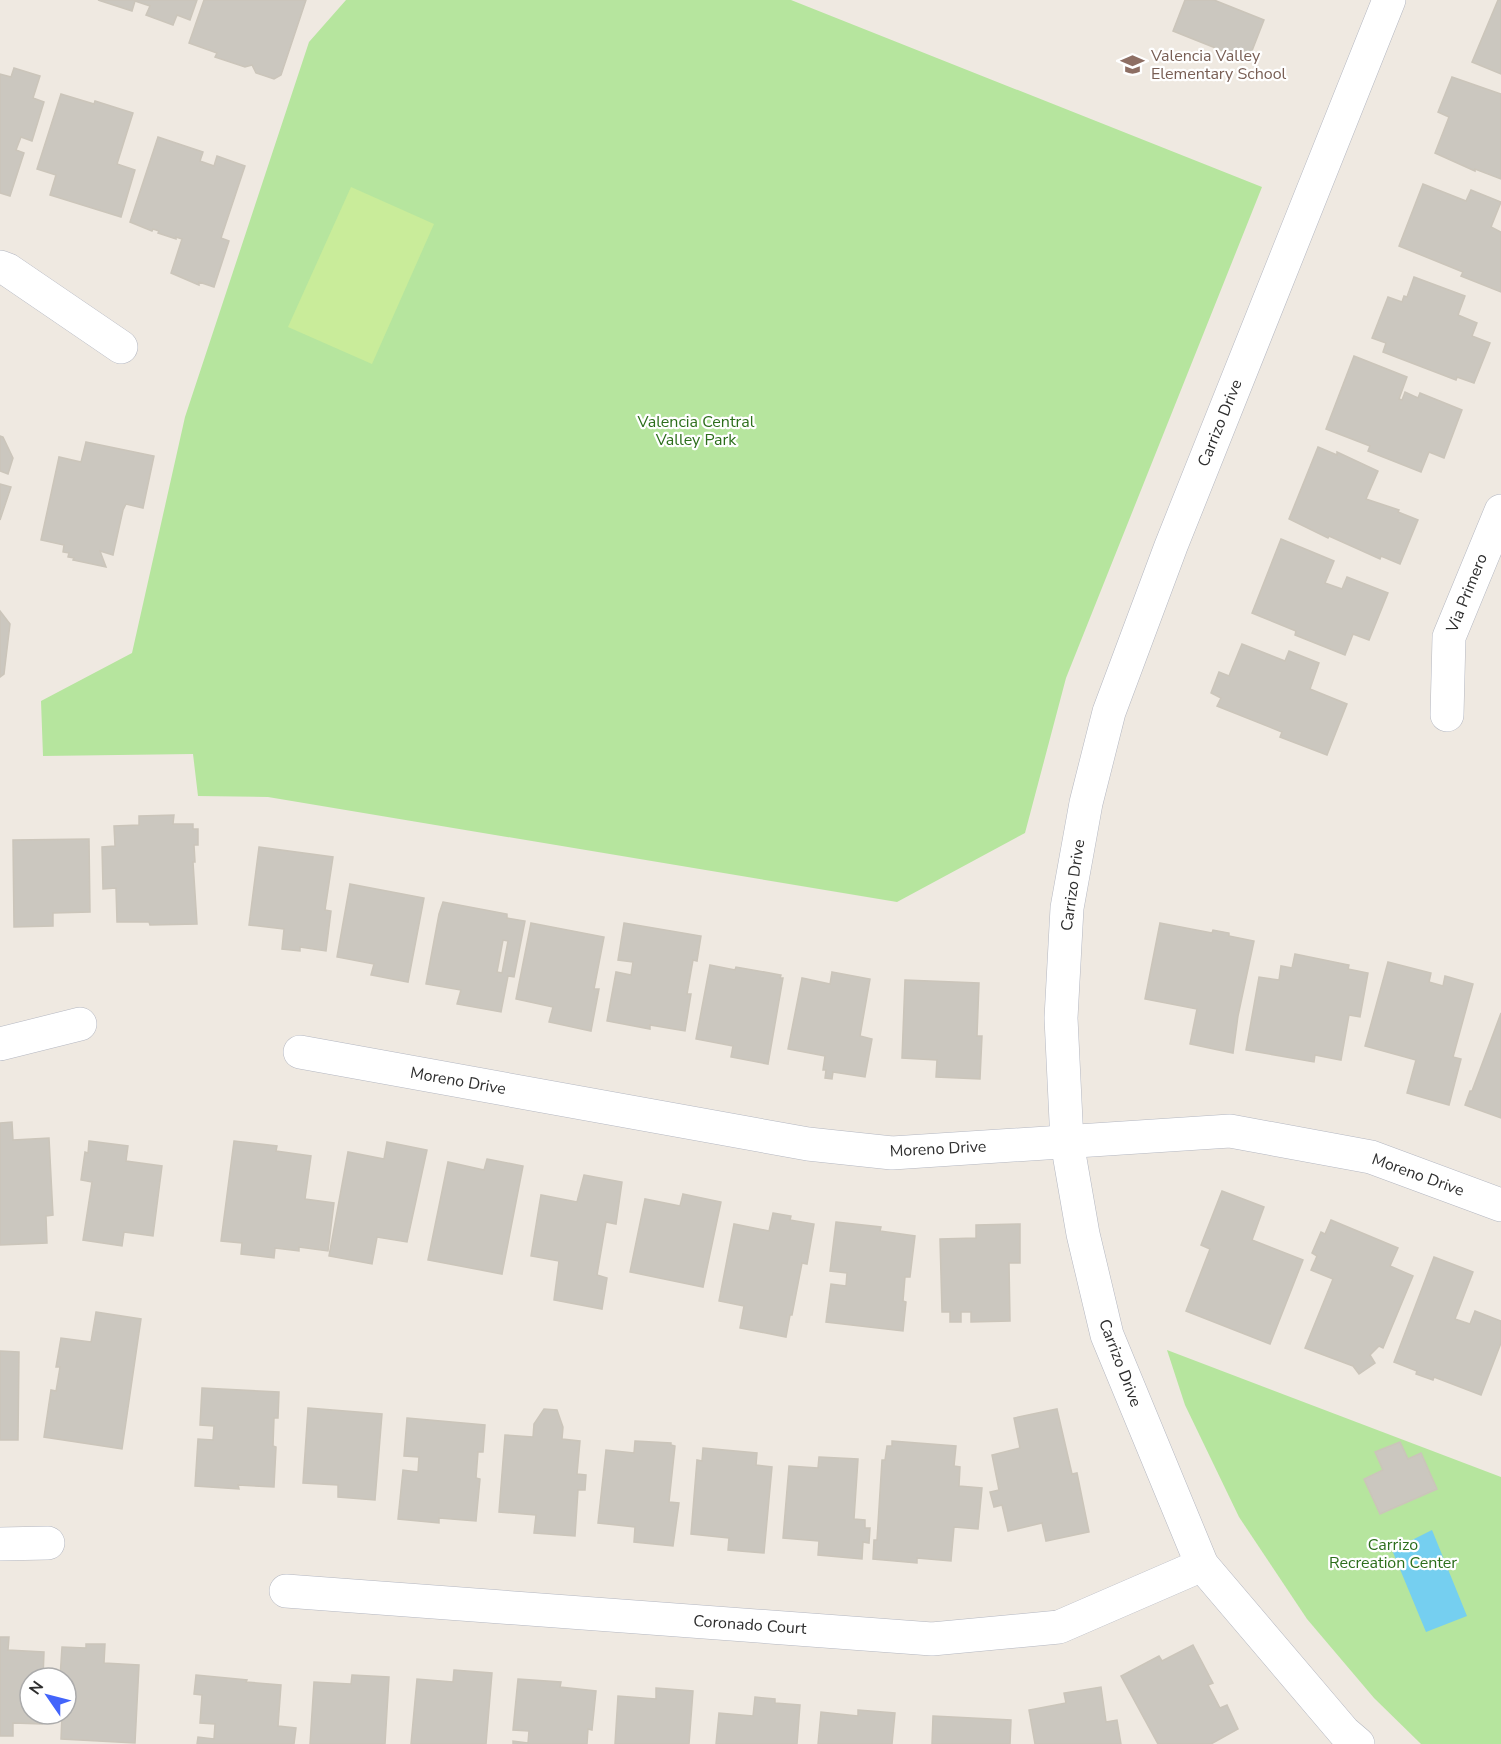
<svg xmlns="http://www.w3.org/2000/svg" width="1501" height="1744" font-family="'Nunito Sans',sans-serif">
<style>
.green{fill:#b6e59e}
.pitch{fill:#c9ec9a}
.water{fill:#75cff0}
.building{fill:#cbc7bf;stroke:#cbc5ba;stroke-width:1.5;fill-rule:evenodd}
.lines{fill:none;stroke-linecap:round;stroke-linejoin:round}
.minor-casing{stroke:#b4b7c1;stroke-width:34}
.minor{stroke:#fff;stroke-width:33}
.labels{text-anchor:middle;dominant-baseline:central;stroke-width:4.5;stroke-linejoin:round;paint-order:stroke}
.education-label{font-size:16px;fill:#785e54;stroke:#fff;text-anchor:start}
.park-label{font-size:16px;fill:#2c6e1b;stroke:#fff}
.street-label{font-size:16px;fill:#2e2e2e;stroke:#fff}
</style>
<rect width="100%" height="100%" fill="#efe9e1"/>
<!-- green -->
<g class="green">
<path d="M346 0H791L1262 187 1066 678 1025 833 897 902 268 797 198 796 193 754 43 756 41 701 132 653 185 417 309 42Z"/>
<path d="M1167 1350 1501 1477V1744H1421L1374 1698 1307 1619 1239 1517 1185 1405Z"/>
</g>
<!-- pitch -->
<path class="pitch" d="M351 187 434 224 372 364 288 327Z"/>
<!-- water -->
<path class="water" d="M1432 1530 1467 1616 1426 1632 1392 1550Z"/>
<!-- building -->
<g class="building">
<path d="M98 0H197L190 20 177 15 173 25 146 15 150 6 135 1 132 11Z"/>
<path d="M204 0H306L281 75 274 79 256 73 252 65 245 67 215 57 217 53 189 43Z"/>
<path d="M1185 0H1214L1264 20 1248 61 1173 31Z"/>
<path d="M1498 0H1501V74L1472 62Z"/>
<path d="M14 68 40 76 33 98 44 102 32 141 21 137 16 150 24 153 10 196 0 193V74L11 77Z"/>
<path d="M1452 77 1501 94V179L1475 169V171L1435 153 1449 117 1438 112Z"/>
<path d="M61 94 94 104 95 101 133 113 117 164 135 170 121 217 50 195 56 175 37 169Z"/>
<path d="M158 137 203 152 200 161 214 166 217 156 245 166 221 238 229 241 214 287 199 282V285L171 273 182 239 176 237V239L158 233 159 231 153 229 152 231 130 222Z"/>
<path d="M1423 184 1466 201 1471 190 1501 202 1491 227 1501 232V292L1461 276 1463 272 1399 246Z"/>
<path d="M1414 277 1465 296 1458 315 1477 323 1472 336 1490 343 1474 383 1457 377 1456 380 1383 352 1386 343 1372 338 1388 297 1402 302 1404 296 1407 297Z"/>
<path d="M1354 356 1407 377 1399 399 1402 400 1405 392 1418 398 1420 393 1462 410 1444 458 1429 452 1421 472 1368 451 1370 446 1326 429Z"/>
<path d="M0 436 3 437 13 458 8 474 0 471Z"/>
<path d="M86 442 154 456 143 508 126 504 123 510 113 555 100 551 106 567 73 560 74 558 68 557 69 553 63 552 64 545 41 540 59 457 81 462Z"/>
<path d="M1318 447 1337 455V452L1378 471 1366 499 1399 510 1398 512 1418 520 1400 564 1381 556 1380 559 1329 536 1328 538 1289 519Z"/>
<path d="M0 484 11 487 0 520Z"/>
<path d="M1281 539 1334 561 1325 583 1342 589 1347 577 1388 593 1369 640 1353 634 1345 655 1295 635 1296 631 1252 613Z"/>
<path d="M0 611 10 624 4 674 0 677Z"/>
<path d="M1242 644 1285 661 1289 651 1319 663 1310 689 1347 704 1327 755 1280 737 1282 732 1217 706 1221 698 1211 693 1219 672 1229 676Z"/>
<path d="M174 815 173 824H193V829H198V845H194L195 862H193L197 924 150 925 149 922H117L116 888 103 889 102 847 115 846 114 826 139 825V816Z"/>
<path d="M89 839 90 912 53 913V926L14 927 13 840Z"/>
<path d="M259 847 333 857 325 910 331 911 326 951 300 947V951L282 949 284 929 249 925Z"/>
<path d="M350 884 424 898 408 982 371 975 374 964 337 957Z"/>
<path d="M443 902 507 914V918L525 921 514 977 508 976 501 1012 457 1004 461 990 426 984 439 914ZM503 940 508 941 502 973 497 972Z"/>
<path d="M531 923 604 937 594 989H599L591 1031 549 1022 553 1007 516 999Z"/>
<path d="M624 923 701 936 697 961 693 960 687 994H691L685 1031 650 1025V1029L607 1021 616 972 631 975 633 962 618 960Z"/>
<path d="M1160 923 1212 933 1213 930 1229 933V936L1254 941 1238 1016 1233 1053 1190 1044 1197 1009 1145 999Z"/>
<path d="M1295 954 1349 965 1348 969 1368 973 1360 1017 1349 1015 1341 1060 1315 1055 1314 1062 1246 1050 1259 977 1279 980 1281 966 1292 968Z"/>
<path d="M1388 962 1431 973 1429 982 1443 986 1445 976 1473 984 1453 1057 1461 1059 1449 1105 1407 1093 1416 1060 1365 1046Z"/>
<path d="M710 965 735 970 736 967 781 975 780 978H783L768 1064 731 1057 733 1046 696 1039Z"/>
<path d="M832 972 870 979 860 1036 872 1039 865 1077 833 1072 832 1079 825 1078 826 1070H823L825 1056 788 1049 802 978 830 984Z"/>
<path d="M905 980 979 983 977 1036H982L980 1079 936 1077 937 1060 902 1058Z"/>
<path d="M1501 1013V1118L1465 1105 1470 1091H1472Z"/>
<path d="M12 1122 13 1140 49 1138 53 1215 46 1216 47 1243 0 1245V1123Z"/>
<path d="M89 1141 128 1146 126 1161 162 1166 153 1236 124 1232 122 1246 83 1240 92 1182 81 1180 85 1152 88 1153Z"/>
<path d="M234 1141 277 1146 276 1151 311 1156 305 1199 334 1203 328 1251 299 1247V1251L275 1248 274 1258 241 1254 242 1243 221 1241Z"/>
<path d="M387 1142 427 1150 407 1242 377 1237 372 1264 329 1256 348 1152 384 1159Z"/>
<path d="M487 1159 523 1166 502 1274 428 1260 448 1162 484 1170Z"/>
<path d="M584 1175 622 1182 616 1224 606 1222 597 1275 607 1278 602 1309 554 1300 559 1261 531 1256 541 1195 577 1202Z"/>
<path d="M1222 1191 1264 1207 1252 1240 1303 1260 1270 1344 1186 1311 1210 1249 1201 1245Z"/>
<path d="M683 1194 721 1202 703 1287 630 1272 645 1199 680 1206Z"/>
<path d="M773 1213 791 1216 790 1220 814 1224 807 1264 802 1263 792 1315H790L786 1337 740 1328 744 1306 719 1301 734 1224 769 1231Z"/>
<path d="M1331 1220 1398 1248 1390 1266 1413 1276 1383 1348 1379 1346 1370 1355 1375 1363 1359 1374 1353 1366 1305 1348 1333 1279 1311 1270 1317 1256 1312 1253 1321 1232 1325 1234Z"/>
<path d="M836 1222 881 1227 880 1231 915 1236 910 1277H905L903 1301 906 1302 903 1331 826 1322 831 1284 846 1286 847 1273 830 1271Z"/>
<path d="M1020 1224V1263H1009L1010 1321 971 1322V1312H961V1322H950V1312H942L940 1239 976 1238V1225Z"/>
<path d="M1434 1257 1473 1272 1455 1319 1470 1324 1475 1311 1501 1321V1343L1481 1395 1434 1377 1433 1380 1416 1374 1417 1371 1394 1362Z"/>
<path d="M96 1312 141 1319 122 1449 44 1437 51 1390 56 1391 60 1367H56L61 1338 91 1342Z"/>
<path d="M0 1351 19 1352 18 1440H0Z"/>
<path d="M202 1388 279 1392 278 1418H274L273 1446 276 1447 274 1487 238 1485 239 1489 195 1486 198 1439 213 1440 214 1426 200 1425Z"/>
<path d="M308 1408 382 1414 375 1500 338 1497V1485L303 1483Z"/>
<path d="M544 1409 557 1410 563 1427 562 1439 580 1441 577 1474 586 1475 585 1490H578L575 1536 534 1533 536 1515 499 1512 505 1435 533 1437 534 1424Z"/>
<path d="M1057 1409 1072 1474 1077 1473 1089 1532 1046 1541 1042 1523 1008 1531 1002 1505 994 1507 990 1492 999 1490 992 1455 1020 1448 1014 1418Z"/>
<path d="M407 1418 485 1425 483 1452H478L476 1478 480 1479 476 1521 439 1518V1523L398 1519 403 1470 418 1472 419 1457 404 1456Z"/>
<path d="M635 1441 671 1443V1445L675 1446 669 1502 679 1503 673 1546 634 1542 635 1527 598 1523 606 1450 634 1453Z"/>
<path d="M892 1441 956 1446 954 1466 960 1467 959 1486 982 1488 978 1529 954 1527 951 1561 917 1558V1563L873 1559 874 1540H877L882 1460H885L887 1446H892Z"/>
<path d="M1400 1442 1408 1459 1421 1453 1437 1489 1380 1514 1364 1479 1383 1470 1375 1452Z"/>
<path d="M703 1448 757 1453 756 1465 772 1467 764 1553 728 1550 729 1538 691 1534 697 1460 702 1461Z"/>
<path d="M819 1457 858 1459 854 1519 865 1520V1528H870L869 1543 863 1542 862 1559 818 1555 819 1541 783 1538 789 1466 818 1468Z"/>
<path d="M0 1637H9L8 1650 44 1652 43 1678H30V1714H42V1724L13 1723V1736H0Z"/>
<path d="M86 1644H105L104 1663 139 1665 135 1743 61 1739 62 1714H66V1678H60L62 1647 86 1648Z"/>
<path d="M1193 1645 1213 1683 1208 1685 1220 1708 1227 1705 1238 1729 1211 1744H1158L1121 1676 1159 1656 1162 1661Z"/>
<path d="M454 1670 492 1673 486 1744H411L417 1679 453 1682Z"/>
<path d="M196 1675 247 1680 246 1682 281 1685 278 1726 296 1728 294 1744H197L198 1737 214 1739 215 1724 200 1723 202 1695 194 1694Z"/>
<path d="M352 1675 389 1677 385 1744H310L314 1682 351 1684Z"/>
<path d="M518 1679 561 1682 560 1687 596 1691 592 1730 588 1729 587 1744H513V1741L528 1743 529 1731 513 1730Z"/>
<path d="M1101 1687 1106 1722 1117 1720 1121 1744H1035L1029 1710 1066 1703 1064 1693Z"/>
<path d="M656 1688 693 1691 689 1744H615L618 1696 656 1699Z"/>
<path d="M755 1697 775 1699V1703L800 1705 797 1744H716L719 1713 753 1716Z"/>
<path d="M858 1710 895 1713 892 1744H818L821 1712 858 1716Z"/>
<path d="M933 1716 1011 1720 1010 1744H932Z"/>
</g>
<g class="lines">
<defs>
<g id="minor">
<path d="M0 267 8 270 121 347"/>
<path d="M1447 715 1449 637 1501 511"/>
<path d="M0 1044 80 1024"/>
<path d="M300 1052 808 1144 892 1153 1230 1131 1371 1157 1501 1205"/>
<path d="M0 1544 48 1543"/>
<path d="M286 1591 932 1639 1059 1627 1202 1565"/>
<path d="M1358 1744 1344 1732 1202 1565 1107 1335 1083 1234 1067 1142 1061 1018 1067 908 1086 803 1109 712 1171 546 1389 0"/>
</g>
</defs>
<!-- minor casing -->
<use href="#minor" class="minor-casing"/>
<!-- minor -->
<use href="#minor" class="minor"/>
</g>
<!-- icons -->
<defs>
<symbol id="school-bare" viewBox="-9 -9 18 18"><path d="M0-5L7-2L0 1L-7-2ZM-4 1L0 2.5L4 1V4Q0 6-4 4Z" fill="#8d6e63" stroke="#fff" stroke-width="2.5" paint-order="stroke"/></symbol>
</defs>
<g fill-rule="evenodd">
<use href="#school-bare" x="1116" y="48" width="33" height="33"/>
</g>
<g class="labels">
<!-- education labels -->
<g class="education-label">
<text x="1151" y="56">Valencia Valley<tspan x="1151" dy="18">Elementary School</tspan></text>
</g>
<!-- park labels -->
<g class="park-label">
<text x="696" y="422">Valencia Central<tspan x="696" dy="18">Valley Park</tspan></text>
<text x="1393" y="1545">Carrizo<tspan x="1393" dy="18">Recreation Center</tspan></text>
</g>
<!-- street labels -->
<g class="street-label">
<text transform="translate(1220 423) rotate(-68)">Carrizo Drive</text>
<text transform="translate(1467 593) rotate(-68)">Via Primero</text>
<text transform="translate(1073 885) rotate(-82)">Carrizo Drive</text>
<text transform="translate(458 1081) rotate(10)">Moreno Drive</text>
<text transform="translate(938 1149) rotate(-3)">Moreno Drive</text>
<text transform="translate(1418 1175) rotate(20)">Moreno Drive</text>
<text transform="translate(1120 1363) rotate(69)">Carrizo Drive</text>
<text transform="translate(750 1625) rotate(4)">Coronado Court</text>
</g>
</g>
<!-- north arrow -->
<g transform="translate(48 1696) rotate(305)"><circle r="28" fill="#ffffff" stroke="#ababab" stroke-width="1.5"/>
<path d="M0-4.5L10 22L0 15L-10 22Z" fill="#4264fb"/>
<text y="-9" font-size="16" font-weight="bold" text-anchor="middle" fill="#2e2e2e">N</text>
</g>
</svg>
